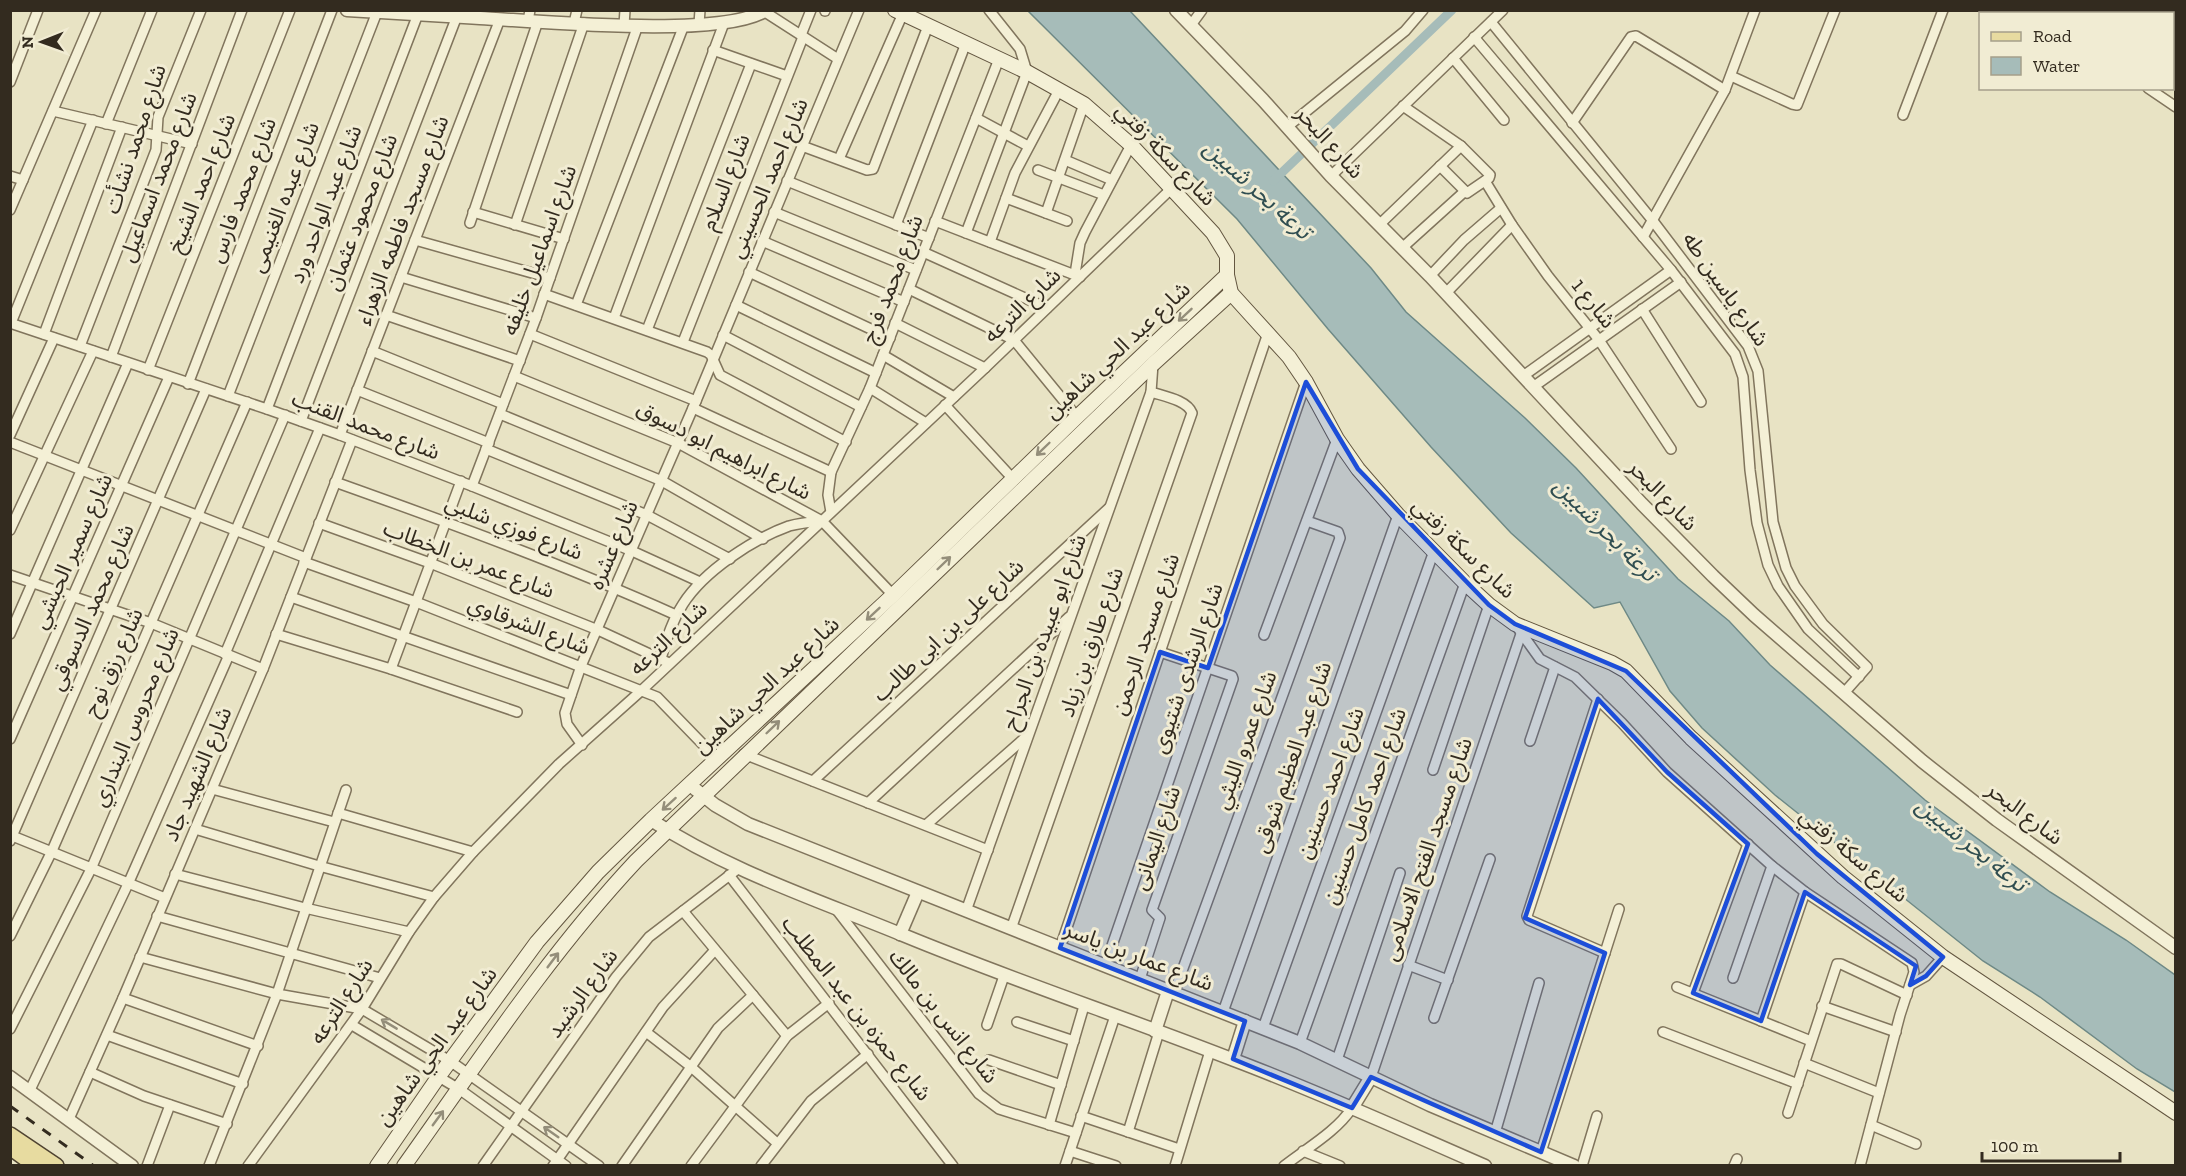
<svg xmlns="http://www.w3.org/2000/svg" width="2186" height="1176" font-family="'Zilla Slab','Noto Sans Arabic',serif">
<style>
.water{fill:#a6bcb9;stroke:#6e8986;stroke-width:1.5}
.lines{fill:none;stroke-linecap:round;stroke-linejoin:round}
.canal{stroke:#a6bcb9;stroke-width:9}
.minor-casing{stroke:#81755d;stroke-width:12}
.tertiary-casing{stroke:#81755d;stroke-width:15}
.secondary-casing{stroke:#635640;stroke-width:16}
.primary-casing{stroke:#4f4331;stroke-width:18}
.minor{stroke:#f4f0d6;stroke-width:9}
.tertiary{stroke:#f4f0d6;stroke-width:12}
.secondary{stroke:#f4f0d6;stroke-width:14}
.primary{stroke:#e7dba0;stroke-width:15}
.rail{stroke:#332b1f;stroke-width:3;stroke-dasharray:10 10;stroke-linecap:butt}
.oneway{stroke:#948e7a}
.marked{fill:#1d4ed8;fill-opacity:0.2;stroke:#1d4ed8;stroke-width:4.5;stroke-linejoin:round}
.labels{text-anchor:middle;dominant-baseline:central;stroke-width:6;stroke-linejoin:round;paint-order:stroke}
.street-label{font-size:22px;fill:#332b1f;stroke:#f1ecd3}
.water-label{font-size:24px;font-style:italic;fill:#304e51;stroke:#f1ecd3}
</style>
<rect width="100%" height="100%" fill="#e8e3c4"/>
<!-- water -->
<path class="water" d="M1028 11H1130L1371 268 1406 312 1525 418 1576 468 1678 579 1729 621 1770 665 1925 800 2050 892 2126 940 2175 975V1092L2137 1069 2040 997 1983 961 1775 795 1702 728 1670 691 1620 602 1594 608 1511 533 1431 447 1328 329 1237 219Z"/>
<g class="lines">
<!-- canal -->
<path class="canal" d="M1273 181 1452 10"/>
<defs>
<g id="minor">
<path d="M1989 10 1998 14"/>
<path d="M825 11V10"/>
<path d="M765 12 838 59"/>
<path d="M2065 14 2066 10"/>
<path d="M2102 14 2104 10"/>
<path d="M2122 14 2123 10"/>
<path d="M528 21 530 10"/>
<path d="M1491 22 1653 221 1748 346 1758 371 1773 522 1786 568 1795 586 1823 624 1867 667 1844 693"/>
<path d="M574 23 577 10"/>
<path d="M699 24 700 10"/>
<path d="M624 25 625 10"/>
<path d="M1191 25 1202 10"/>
<path d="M801 35 811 10"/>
<path d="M1474 37 1671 270 1735 354 1743 377 1750 470 1757 523 1768 565 1778 586 1808 629 1859 677"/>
<path d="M713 50 787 76"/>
<path d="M1453 58 1504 120"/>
<path d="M1731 76 1792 104 1797 105 1835 10"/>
<path d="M10 82 38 10"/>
<path d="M2148 88 2176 107"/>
<path d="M1403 106 1461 146 1490 175 1489 178 1467 193 1440 166"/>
<path d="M53 111 192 144"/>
<path d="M1903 115 1943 10"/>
<path d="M976 118 1028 146"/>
<path d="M1572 123 1631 37 1636 36 1725 90"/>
<path d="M106 124 152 10"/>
<path d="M1287 127 1405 31 1423 10"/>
<path d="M802 146 867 170 873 169 928 26"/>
<path d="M839 159 904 11"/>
<path d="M1065 160 1112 180"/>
<path d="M1038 170 1104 195"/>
<path d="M10 176 23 180"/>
<path d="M1331 176 1503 10"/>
<path d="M787 181 929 238"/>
<path d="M1485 181 1512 225 1548 276 1599 340 1671 449"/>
<path d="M1006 198 1067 221"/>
<path d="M10 210 96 10"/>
<path d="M473 212 564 239"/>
<path d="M774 212 916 270"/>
<path d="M1046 213 1084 104"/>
<path d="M935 221 1080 277"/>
<path d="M470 223 538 21"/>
<path d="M515 225 584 23"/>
<path d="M896 225 966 43"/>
<path d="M1379 225 1461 146"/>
<path d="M966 233 1027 72 1020 49 989 10"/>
<path d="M1643 237 1725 90 1755 10"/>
<path d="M415 240 550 278"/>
<path d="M762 241 904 302"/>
<path d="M990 242 1015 173 1059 90"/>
<path d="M1402 248 1464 192"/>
<path d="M923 252 1047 308"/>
<path d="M749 272 890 338"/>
<path d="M1075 274 1080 243 1085 232 1131 145"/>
<path d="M1430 276 1464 240 1501 208"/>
<path d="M401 277 536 318"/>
<path d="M909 289 1014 340 1077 417"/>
<path d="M1446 293 1512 225"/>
<path d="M544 294 707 352 711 355 720 375 846 442"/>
<path d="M576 305 684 25"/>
<path d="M736 305 876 373"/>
<path d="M1642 309 1701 402"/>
<path d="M386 315 520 361"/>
<path d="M614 318 724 23"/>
<path d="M10 323 267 409 340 435 472 486 632 551 700 582"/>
<path d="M11 323 93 120"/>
<path d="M895 323 985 368"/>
<path d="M647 330 751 64"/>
<path d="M44 334 122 127"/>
<path d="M530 334 696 401"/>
<path d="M723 335 861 407"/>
<path d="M683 342 803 37"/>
<path d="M80 346 156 150 158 117 201 10"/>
<path d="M372 351 503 404"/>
<path d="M883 355 954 397"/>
<path d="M111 357 242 10"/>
<path d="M148 370 290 10"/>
<path d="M514 376 678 443 822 521 893 595"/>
<path d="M1523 376 1671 270"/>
<path d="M188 384 332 10"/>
<path d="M1533 387 1681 282"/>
<path d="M870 388 926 423"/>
<path d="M357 390 489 443"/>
<path d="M228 396 377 12"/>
<path d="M945 405 1013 479"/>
<path d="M693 408 831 472"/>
<path d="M267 409 418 14"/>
<path d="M500 414 662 481 763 539"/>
<path d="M301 421 457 16"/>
<path d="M10 435 54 338"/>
<path d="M340 435 500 19"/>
<path d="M10 442 306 558"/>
<path d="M486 449 647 515 730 559"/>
<path d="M335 482C450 523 565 565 676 615"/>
<path d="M472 486 536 318 638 25"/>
<path d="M831 512 828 495 831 472 870 388 999 59"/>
<path d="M319 523 430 563 598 630 669 663"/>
<path d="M10 530 93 351"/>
<path d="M304 562 416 602 657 697 717 759"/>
<path d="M10 575 151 623 263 669"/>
<path d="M291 597 571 695"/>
<path d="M1515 624 1540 659 1575 677 1622 723 1667 772 1772 866 1805 892 1912 963 1914 972 1900 1015 1860 1166"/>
<path d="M10 634 128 363"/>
<path d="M276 634 391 669 517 712"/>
<path d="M1264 635 1337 439"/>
<path d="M225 654 320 428"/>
<path d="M661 659C666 639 672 621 683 604 704 571 753 539 789 526 800 523 810 522 821 521"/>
<path d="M391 669 461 481"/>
<path d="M1598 699 1527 916 1529 920 1605 953"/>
<path d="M10 739 169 377"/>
<path d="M1530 741 1555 667"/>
<path d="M582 745 567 724 565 713 581 666 696 401 859 10"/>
<path d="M744 754 988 850"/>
<path d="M1433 770 1489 605"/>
<path d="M813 781 1109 508"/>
<path d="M212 789 334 822"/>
<path d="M868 803 1069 617"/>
<path d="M338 813 473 852"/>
<path d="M926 825 1027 736"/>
<path d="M195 829 319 866 434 897"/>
<path d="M10 835 165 898"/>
<path d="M10 841 206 389"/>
<path d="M175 874 305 908 409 932"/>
<path d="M729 875 953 1166"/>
<path d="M836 909 979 1094 999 1109 1076 1133"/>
<path d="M683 911 787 1036"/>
<path d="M966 911 1151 392 1153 364"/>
<path d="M157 916 380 978"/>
<path d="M1011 929 1192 413C1187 400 1163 396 1151 392"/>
<path d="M10 936 51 853 247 402"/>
<path d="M1060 948 1268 333"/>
<path d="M140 957 277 994 362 1009 450 1061 599 1166"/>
<path d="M1408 965 1448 980"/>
<path d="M1105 966 1306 382"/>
<path d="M1733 978 1772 866"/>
<path d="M1140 979 1160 918 1152 910 1233 679 1232 676 1160 652"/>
<path d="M1910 985 1926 976 1943 957"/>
<path d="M1677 987 1811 1041"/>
<path d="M1174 993 1340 538 1338 532 1307 521"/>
<path d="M1693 993 1748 844"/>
<path d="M123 998 258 1046"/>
<path d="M1822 1006 1896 1032"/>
<path d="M1223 1012 1398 515"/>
<path d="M1434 1018 1490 859"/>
<path d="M1761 1021 1805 892"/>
<path d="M1017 1022 1074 1041"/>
<path d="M352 1025 459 1089 566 1166"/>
<path d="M987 1025 1004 976"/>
<path d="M1263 1028 1434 551"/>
<path d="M10 1029 91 869 285 415"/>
<path d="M646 1032 690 1066 777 1143"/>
<path d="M1663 1032 1798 1084"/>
<path d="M107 1035 243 1084"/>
<path d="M1300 1043 1465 583"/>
<path d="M989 1060 1061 1085"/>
<path d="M1337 1060 1400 873"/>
<path d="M1804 1063 1879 1093"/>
<path d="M90 1072 144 1096 227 1124"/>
<path d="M1371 1077 1521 634"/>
<path d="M30 1090 128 884 229 655"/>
<path d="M1788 1113 1837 964H1841L1907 995"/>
<path d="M1081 1116 1179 1149"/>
<path d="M69 1119 123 998 263 669 352 440"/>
<path d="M1049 1125 1084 1006"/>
<path d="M1871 1125 1916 1144"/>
<path d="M1128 1132 1159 1032"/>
<path d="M1495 1133 1539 983"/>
<path d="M1070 1151 1116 1166"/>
<path d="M1303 1151 1340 1166"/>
<path d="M1541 1152 1619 909"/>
<path d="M147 1166 170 1105"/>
<path d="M209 1166 277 994 346 790"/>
<path d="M248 1166 362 1009 409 932 434 897 473 852 559 764 642 690 985 368 1172 188"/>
<path d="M483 1166 616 977 649 937 739 868"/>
<path d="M553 1166 663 1007 715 950"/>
<path d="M622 1166 718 1028 753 995"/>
<path d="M691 1166 787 1036 829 1003"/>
<path d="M761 1166 811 1101 868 1054"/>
<path d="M1065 1166 1115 1016"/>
<path d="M1175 1166 1210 1051"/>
<path d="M1284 1166C1307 1148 1336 1132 1352 1108"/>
<path d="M1582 1166 1597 1116"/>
<path d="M1734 1166 1737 1159"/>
</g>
<g id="tertiary">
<path d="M347 10C392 13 436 15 480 18 538 21 723 39 766 10"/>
<path d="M1176 10 1263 100 1331 176 1430 276 1642 504 1713 576 1754 615 1922 761 1997 820 2176 948"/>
<path d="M690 785 715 805 748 824 1300 1043 1430 1105 1574 1166"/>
<path d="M651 820C729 871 818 900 903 935 1012 980 1124 1017 1234 1060 1319 1092 1402 1130 1485 1166"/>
<path d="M900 934 918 892"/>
<path d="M1155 1031 1168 991"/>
<path d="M1233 1059 1245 1021"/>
<path d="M10 1077 132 1166"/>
<path d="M1352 1108 1371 1077"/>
</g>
<g id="secondary">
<path d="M895 10 1027 72 1084 104 1131 145 1213 233 1227 256V275L1231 293 1289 357 1306 382 1337 439 1358 469 1398 515 1465 583 1489 605 1515 624 1612 663 1626 671 1691 738 1843 877 1943 957 2176 1113"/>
<path d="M377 1166 439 1076 537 942 598 872 651 820 893 595 1077 417 1227 275"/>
<path d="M404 1166C478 1062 549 954 636 861L1153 364 1231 293"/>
</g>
<g id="primary">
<path d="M10 1135 56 1166"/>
<path d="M10 1147 36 1166"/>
</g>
</defs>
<!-- minor casing -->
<use href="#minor" class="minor-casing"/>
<!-- tertiary casing -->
<use href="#tertiary" class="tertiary-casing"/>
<!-- secondary casing -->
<use href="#secondary" class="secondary-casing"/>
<!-- primary casing -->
<use href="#primary" class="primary-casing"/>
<!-- minor -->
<use href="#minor" class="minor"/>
<!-- tertiary -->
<use href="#tertiary" class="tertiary"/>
<!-- secondary -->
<use href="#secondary" class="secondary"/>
<!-- primary -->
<use href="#primary" class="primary"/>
<!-- rail -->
<path class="rail" d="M10 1106 94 1166"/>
</g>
<!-- one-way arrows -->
<defs><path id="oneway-shaft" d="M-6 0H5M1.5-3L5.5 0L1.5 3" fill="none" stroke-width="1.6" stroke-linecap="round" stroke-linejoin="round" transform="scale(1.5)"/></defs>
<g class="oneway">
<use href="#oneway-shaft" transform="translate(1185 315) rotate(137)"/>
<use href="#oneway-shaft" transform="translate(1043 449) rotate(136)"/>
<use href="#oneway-shaft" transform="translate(944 563) rotate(-44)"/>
<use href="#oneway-shaft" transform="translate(873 614) rotate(137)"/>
<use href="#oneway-shaft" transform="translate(773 727) rotate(-44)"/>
<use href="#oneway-shaft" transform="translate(669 804) rotate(138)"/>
<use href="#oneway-shaft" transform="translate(553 960) rotate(-53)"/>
<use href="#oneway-shaft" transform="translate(389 1024) rotate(-149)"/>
<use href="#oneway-shaft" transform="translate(438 1118) rotate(-54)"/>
<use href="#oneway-shaft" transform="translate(551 1132) rotate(-145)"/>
</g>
<!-- marked area -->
<path class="marked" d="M1306 382 1358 469 1489 605 1515 624 1626 671 1817 854 1943 957 1926 976 1910 985 1916 966 1805 892 1761 1021 1693 993 1748 844 1667 772 1598 699 1525 918 1605 953 1541 1152 1371 1077 1352 1108 1233 1059 1245 1021 1060 948 1160 652 1208 668Z"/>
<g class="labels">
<!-- street labels -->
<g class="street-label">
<text transform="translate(135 139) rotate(-72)">شارع محمد نشأت</text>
<text transform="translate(1330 142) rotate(48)">شارع البحر</text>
<text transform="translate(1166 154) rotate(46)">شارع سكة زفتي</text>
<text transform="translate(158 177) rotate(-69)">شارع محمد اسماعيل</text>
<text transform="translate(768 178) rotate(-67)">شارع احمد الحسيني</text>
<text transform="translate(725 182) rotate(-69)">شارع السلام</text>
<text transform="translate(201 183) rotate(-68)">شارع احمد الشيخ</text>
<text transform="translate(242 190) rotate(-69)">شارع محمد فارس</text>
<text transform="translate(284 197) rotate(-69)">شارع عبده الغنيمى</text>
<text transform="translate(325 204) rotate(-69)">شارع عبد الواحد ورد</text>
<text transform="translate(361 212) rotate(-69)">شارع محمود عثمان</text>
<text transform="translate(402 220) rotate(-69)">شارع مسجد فاطمه الزهراء</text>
<text transform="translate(539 250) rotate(-70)">شارع اسماعيل خليفه</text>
<text transform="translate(892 279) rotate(-69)">شارع محمد فرج</text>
<text transform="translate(1726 289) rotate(55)">شارع ياسين طه</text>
<text transform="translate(1594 303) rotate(52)">شارع 1</text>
<text transform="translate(1022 305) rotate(-44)">شارع الترعه</text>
<text transform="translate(1117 350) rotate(-43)">شارع عبد الحي شاهين</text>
<text transform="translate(366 425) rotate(21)">شارع محمد القنب</text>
<text transform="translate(724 450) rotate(27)">شارع ابراهيم ابو دسوق</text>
<text transform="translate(1663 495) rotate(46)">شارع البحر</text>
<text transform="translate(514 527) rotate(21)">شارع فوزي شلبي</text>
<text transform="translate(613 545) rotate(-67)">شارع عشره</text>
<text transform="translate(1464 548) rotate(44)">شارع سكة زفتي</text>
<text transform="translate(72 551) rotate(-66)">شارع سمير الحبشي</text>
<text transform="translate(469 559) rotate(21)">شارع عمر بن الخطاب</text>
<text transform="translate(91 607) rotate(-66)">شارع محمد الدسوقي</text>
<text transform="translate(529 625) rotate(21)">شارع الشرقاوي</text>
<text transform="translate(948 630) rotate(-43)">شارع على بن ابى طالب</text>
<text transform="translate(1044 632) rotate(-70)">شارع ابو عبيده بن الجراح</text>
<text transform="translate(1145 634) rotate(-71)">شارع مسجد الرحمن</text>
<text transform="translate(668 638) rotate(-43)">شارع الترعه</text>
<text transform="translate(1091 642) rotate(-71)">شارع طارق بن زياد</text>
<text transform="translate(113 662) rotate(-66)">شارع رزق نوح</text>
<text transform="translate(1187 668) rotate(-71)">شارع الرشدى شتيوى</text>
<text transform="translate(766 685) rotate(-43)">شارع عبد الحي شاهين</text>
<text transform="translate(135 717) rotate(-67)">شارع محروس البنداري</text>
<text transform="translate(1245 740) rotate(-70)">شارع عمرو الليثي</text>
<text transform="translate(1292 757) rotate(-71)">شارع عبد العظيم شوقى</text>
<text transform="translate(197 774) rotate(-67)">شارع الشهيد جاد</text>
<text transform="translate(1330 783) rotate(-70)">شارع احمد حسنين</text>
<text transform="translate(1364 806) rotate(-70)">شارع احمد كامل حسنين</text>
<text transform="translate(2025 813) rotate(37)">شارع البحر</text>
<text transform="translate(1156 838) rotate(-71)">شارع اليمانى</text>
<text transform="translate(1427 849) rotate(-71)">شارع مسجد الفتح الاسلامى</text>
<text transform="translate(1854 855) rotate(40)">شارع سكة زفتي</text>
<text transform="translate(1139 956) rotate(21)">شارع عمار بن ياسر</text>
<text transform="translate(582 993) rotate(-54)">شارع الرشيد</text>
<text transform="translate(341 1001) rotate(-57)">شارع الترعه</text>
<text transform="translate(857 1008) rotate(52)">شارع حمزه بن عبد المطلب</text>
<text transform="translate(944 1016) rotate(52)">شارع انس بن مالك</text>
<text transform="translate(436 1046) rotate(-54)">شارع عبد الحي شاهين</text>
</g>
<!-- water labels -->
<g class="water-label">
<text transform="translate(1258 189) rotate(42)">ترعة بحر شبين</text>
<text transform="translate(1606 529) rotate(45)">ترعة بحر شبين</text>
<text transform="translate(1972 844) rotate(39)">ترعة بحر شبين</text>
</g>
</g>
<!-- border -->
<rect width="2186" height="1176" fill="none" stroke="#332b1f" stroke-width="24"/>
<!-- legend -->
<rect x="1979" y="12" width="195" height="78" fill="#f1ecd3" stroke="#a59f8b" stroke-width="1.5"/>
<rect x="1991" y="32" width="30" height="9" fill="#e7dba0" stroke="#a59f8b" stroke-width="1.5"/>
<text x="2033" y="42" font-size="18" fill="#332b1f">Road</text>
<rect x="1991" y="57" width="30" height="18" fill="#a6bcb9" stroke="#a59f8b" stroke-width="1.5"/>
<text x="2033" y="72" font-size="18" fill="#332b1f">Water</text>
<!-- north arrow -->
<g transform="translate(42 42) rotate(269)" stroke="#f1ecd3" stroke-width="4.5" paint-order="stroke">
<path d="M0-4.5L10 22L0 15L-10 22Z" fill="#332b1f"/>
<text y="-9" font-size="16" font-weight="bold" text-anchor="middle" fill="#332b1f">N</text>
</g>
<!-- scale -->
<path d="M1982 1152v9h138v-9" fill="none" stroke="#332b1f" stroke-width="3"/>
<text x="1991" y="1152" font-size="18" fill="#332b1f" stroke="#f1ecd3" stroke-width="4.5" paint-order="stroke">100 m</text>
</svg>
